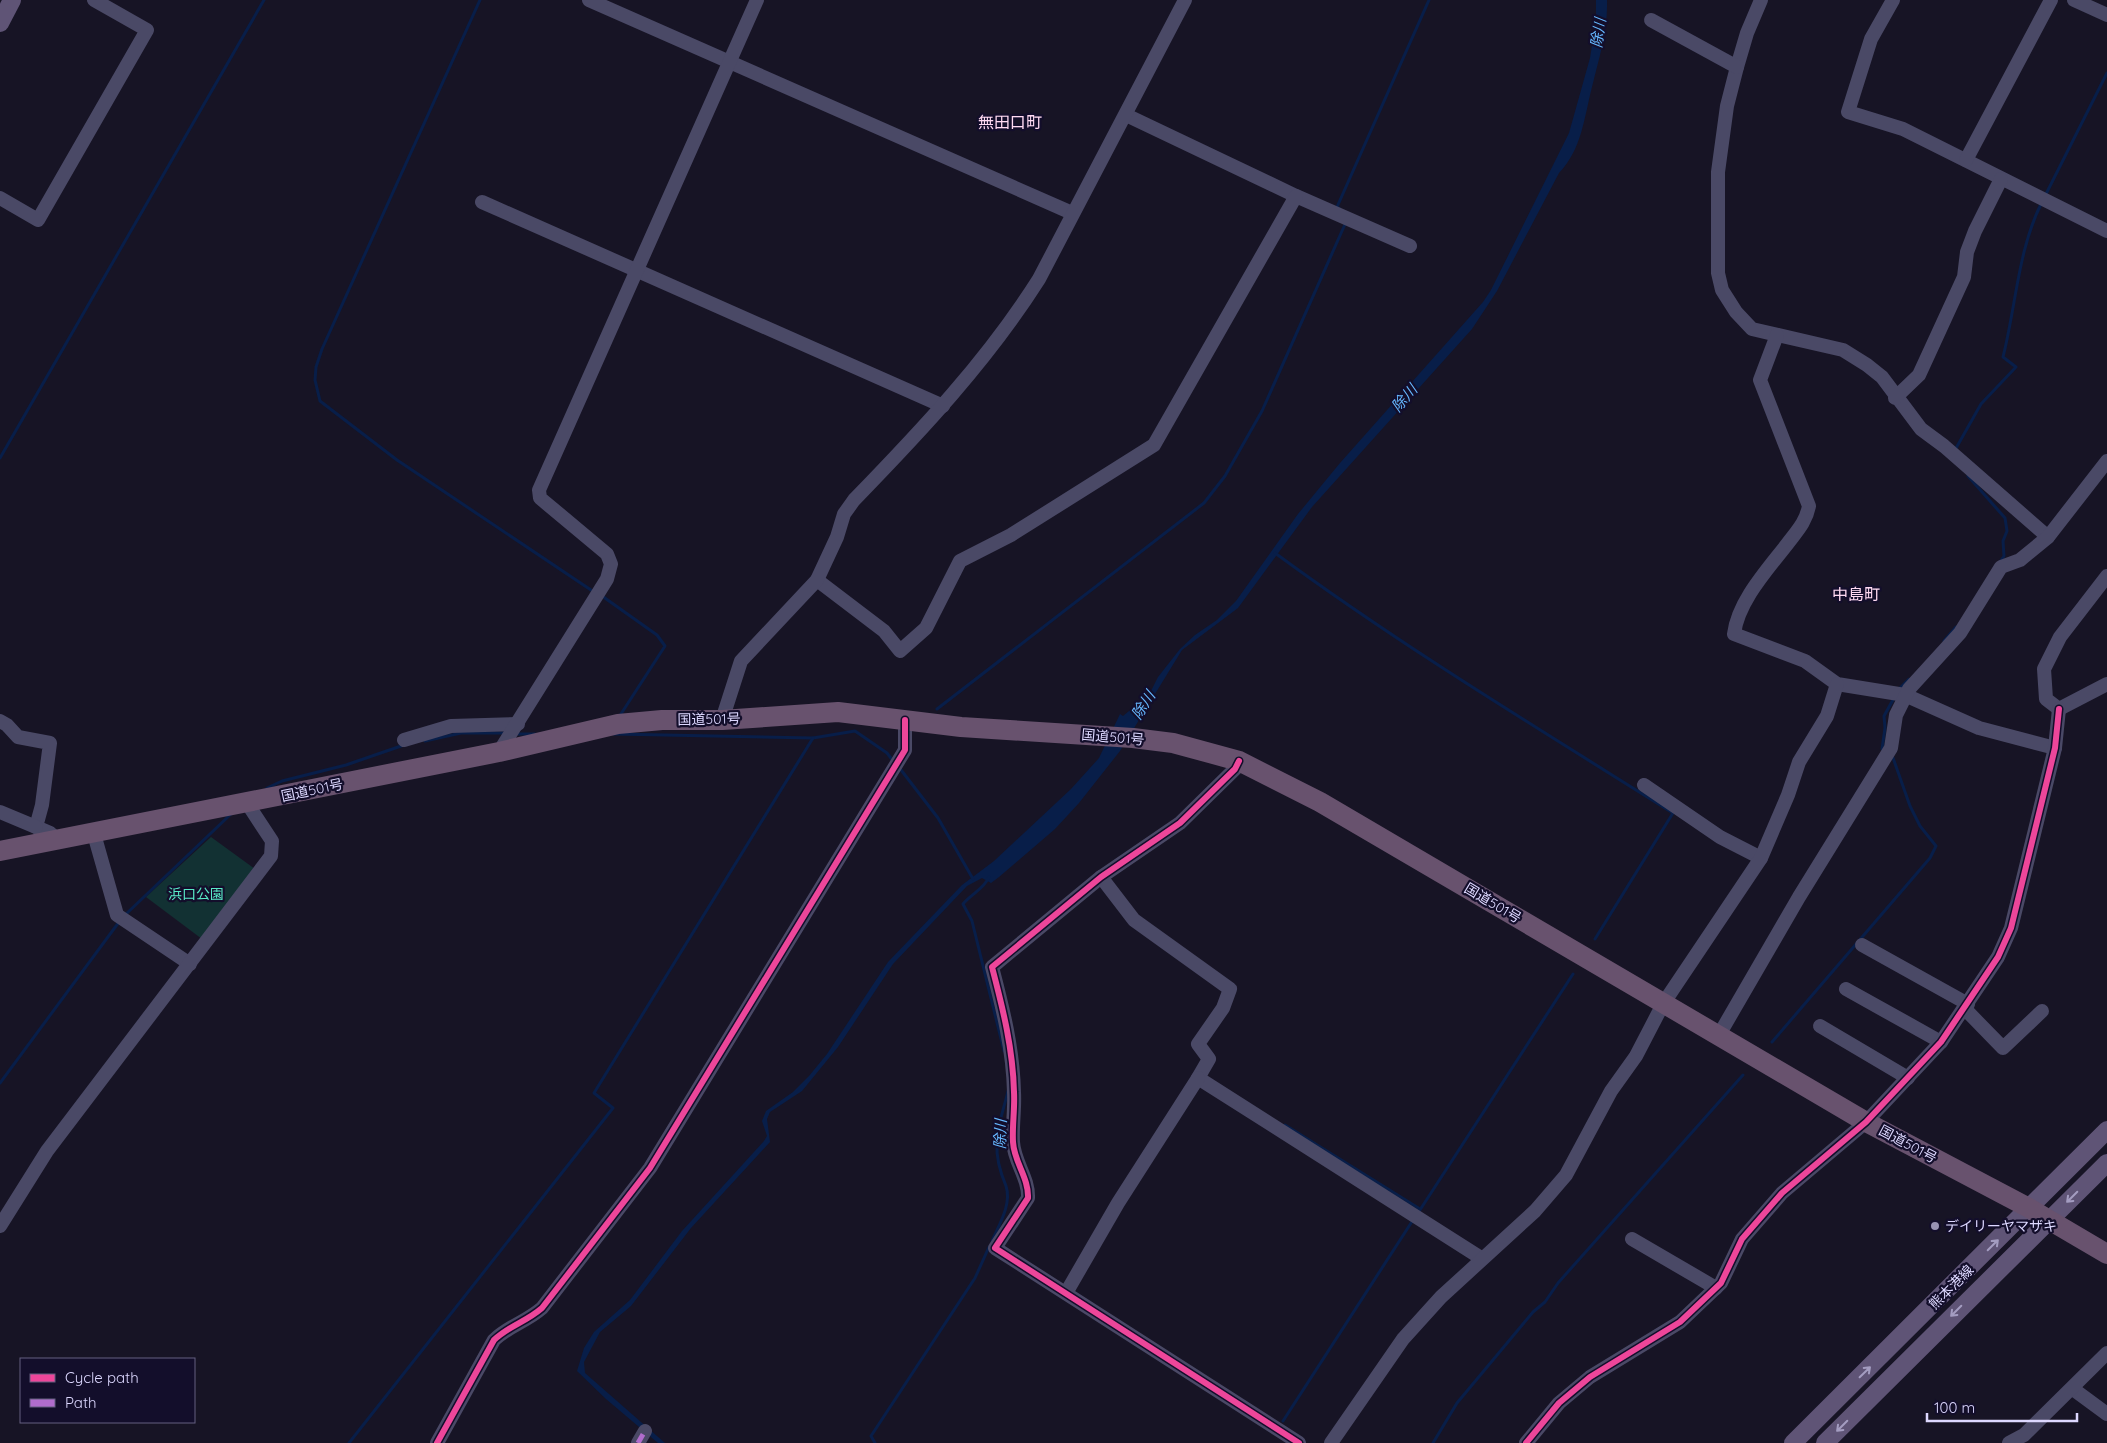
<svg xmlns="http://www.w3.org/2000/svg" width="2107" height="1443" font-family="Quicksand,'Noto Sans JP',sans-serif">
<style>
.green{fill:#123133}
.water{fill:#081e49}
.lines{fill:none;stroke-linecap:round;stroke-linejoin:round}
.stream{stroke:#081e49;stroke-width:3}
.minor{stroke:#4a4966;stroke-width:14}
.major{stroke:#5f5476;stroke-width:18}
.highway{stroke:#68526e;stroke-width:20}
.quiet{stroke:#b06ccc;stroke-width:5;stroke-dasharray:10 5;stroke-linecap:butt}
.cycleway-casing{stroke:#130e2b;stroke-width:9}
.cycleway{stroke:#ed469a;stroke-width:6}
.oneway{stroke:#a49dc1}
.poi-dot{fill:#9893b3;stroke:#130e2b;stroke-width:2}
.labels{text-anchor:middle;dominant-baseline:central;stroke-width:4.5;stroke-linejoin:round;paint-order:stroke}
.street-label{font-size:14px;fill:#ddd8ff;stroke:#130e2b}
.park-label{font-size:14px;fill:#59ebc7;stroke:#130e2b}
.poi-label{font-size:14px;fill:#ddd8ff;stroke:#130e2b;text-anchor:start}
.water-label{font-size:15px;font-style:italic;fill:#66b8ff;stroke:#130e2b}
.quarter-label{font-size:16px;fill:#ffdaf2;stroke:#130e2b}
</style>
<rect width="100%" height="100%" fill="#171425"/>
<!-- green -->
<path class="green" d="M211 837 255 869 202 939 146 897Z"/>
<!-- water -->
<path class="water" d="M1596 0H1607C1608 31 1599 58 1592 87 1584 118 1582 149 1559 173L1497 291 1472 329 1312 507 1238 608 1182 650 1120 751 1079 803 1055 829 999 877 991 883 982 878 967 886 893 964 838 1047 802 1091 770 1112 767 1119 770 1142 691 1228 631 1306 600 1332 584 1362 585 1373 665 1443H658L606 1399 577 1371 584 1348 594 1332 630 1300 682 1231 764 1141 767 1136 762 1121 766 1111 793 1092 809 1076 827 1054 888 962 962 885 994 861 1071 789 1099 758 1120 714 1123 716 1135 706 1146 701 1158 677 1180 649 1195 635 1217 620 1236 601 1298 514 1340 463 1483 302 1491 290 1569 133 1590 58 1596 20Z"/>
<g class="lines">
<!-- stream -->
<g class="stream">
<path d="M480 0 322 349 316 367 315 380 320 401 397 460 594 592"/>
<path d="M2045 196 2107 73"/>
<path d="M1339 208 1337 207 1429 0"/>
<path d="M1955 450 1981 404 2016 367 2003 357C2016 306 2018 249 2042 202"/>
<path d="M0 458 264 0"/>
<path d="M1968 476 2005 518 2007 531 2003 541 2004 556 2000 562"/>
<path d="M1275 553C1403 647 1539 729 1673 813L1595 939"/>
<path d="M602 596 657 635 665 646 619 717"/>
<path d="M1944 641 1956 627"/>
<path d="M1898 690 1909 679"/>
<path d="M937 709 1204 503 1225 476 1262 411 1346 222"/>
<path d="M516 734H535"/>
<path d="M614 734 813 738 855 731 887 753 894 762"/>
<path d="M425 741 461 733H505"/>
<path d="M1884 750 1882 749 1885 728 1884 716 1894 698"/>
<path d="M898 766 938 818 973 879"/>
<path d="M267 788 282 781 346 765 404 745"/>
<path d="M989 877C984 889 971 894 963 904L972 921 1004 1051"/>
<path d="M125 915 231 814"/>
<path d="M1772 1042 1930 858 1936 846 1920 826 1910 806 1892 755"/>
<path d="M0 1083 119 922"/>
<path d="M1285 1125 1420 1209"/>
<path d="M1418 1213 1573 974"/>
<path d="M992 1241C999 1225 1012 1204 1006 1186 1001 1174 996 1158 997 1144 997 1125 1004 1109 1008 1091"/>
<path d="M1283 1421 1413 1220"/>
<path d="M349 1443 613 1108 594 1093 813 738"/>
<path d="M875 1443 871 1436 975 1278 989 1247"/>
<path d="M1433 1443 1457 1403 1533 1312 1545 1302 1558 1283 1743 1075"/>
</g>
<!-- minor -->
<g class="minor">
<path d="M589 0 1072 213"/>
<path d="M1761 0 1747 33 1737 67 1727 106 1718 172V273L1722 290 1736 312 1752 329 1843 350 1867 365 1882 377 1921 429 1944 446 2048 537"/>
<path d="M1893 0 1871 39 1848 112 1903 129 2107 231"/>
<path d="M2074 0 2107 15"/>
<path d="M1651 20 1737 67"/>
<path d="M1126 115 1296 196 1410 246"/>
<path d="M1966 160 2051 0"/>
<path d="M0 198 38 220 147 30 94 0"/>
<path d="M482 202 943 406"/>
<path d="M1777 335 1760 380 1809 506C1806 522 1797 531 1788 543 1768 569 1738 601 1734 634L1805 661 1837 684 1905 695 1979 728 2055 748"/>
<path d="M1895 398 1919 375 1964 277 1967 252 1975 231 2001 179"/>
<path d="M817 580 884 631 900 651 926 628 960 561 1011 535 1154 445 1296 196"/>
<path d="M2059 709 2046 699 2044 669 2060 637 2107 576"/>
<path d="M2059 709 2107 684"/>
<path d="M722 720 741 661 817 580 837 537 844 514 854 500C921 431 987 361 1039 279L1185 0"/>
<path d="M0 721 7 725 18 737 50 743 42 805 36 827 50 833 58 840"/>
<path d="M404 740 451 726 518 724"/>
<path d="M499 752 607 579 611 564 607 554 540 498 539 490 757 0"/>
<path d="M1239 761 1235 769 1180 823 1101 877 992 967C1003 1009 1013 1049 1014 1092 1015 1109 1012 1126 1013 1142 1014 1162 1029 1178 1028 1198L995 1248 1299 1443"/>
<path d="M1644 785 1720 837 1761 858"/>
<path d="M0 812 36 827"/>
<path d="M94 834 117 915 190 964"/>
<path d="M1101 877 1134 920 1230 989 1223 1008 1198 1044 1209 1059 1198 1078 1481 1258"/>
<path d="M1862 945 1968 1004"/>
<path d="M1846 989 1941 1042"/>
<path d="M1965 1009 2003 1048 2042 1011"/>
<path d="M1820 1026 1908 1078"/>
<path d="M1719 1035 1799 897 1891 748 1896 715 1909 689 1960 633 2001 567 2020 560 2048 537 2107 461"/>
<path d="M0 1226 47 1151 271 856 272 841 247 803"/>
<path d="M1632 1239 1716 1288"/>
<path d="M1066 1293 1118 1203 1198 1078"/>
<path d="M2073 1389 2107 1414"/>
<path d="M437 1443 494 1340C510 1325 526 1322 542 1308L650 1168 905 750V720"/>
<path d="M638 1443 645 1431"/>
<path d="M1331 1443 1403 1339 1441 1297 1535 1211 1566 1175 1611 1091 1636 1056 1663 1004 1761 858 1788 795 1799 762 1827 716 1837 684"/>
<path d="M1526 1443 1559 1403 1590 1377 1680 1322 1721 1283 1742 1239 1782 1193 1866 1122 1941 1042 1998 957 2011 928 2055 748 2059 709"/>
<path d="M2009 1443 2024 1435 2107 1353"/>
</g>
<!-- major -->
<g class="major">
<path d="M0 23 12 0"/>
<path d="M1793 1443 2107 1130"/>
<path d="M1825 1443 2107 1163"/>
</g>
<!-- highway -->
<path class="highway" d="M0 851 499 752 618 724 662 720H722L838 712 961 727 1133 738 1173 743 1239 761 1320 802 1866 1122 2029 1208 2107 1254"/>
<!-- quiet -->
<path class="quiet" d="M638 1443 645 1431"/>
<defs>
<g id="cycleway">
<path d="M1239 761 1235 769 1180 823 1101 877 992 967C1003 1009 1013 1049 1014 1092 1015 1109 1012 1126 1013 1142 1014 1162 1029 1178 1028 1198L995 1248 1299 1443"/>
<path d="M437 1443 494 1340C510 1325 526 1322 542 1308L650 1168 905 750V720"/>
<path d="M1526 1443 1559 1403 1590 1377 1680 1322 1721 1283 1742 1239 1782 1193 1866 1122 1941 1042 1998 957 2011 928 2055 748 2059 709"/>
</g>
</defs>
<!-- cycleway casing -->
<use href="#cycleway" class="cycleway-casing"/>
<!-- cycleway -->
<use href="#cycleway" class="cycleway"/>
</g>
<!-- one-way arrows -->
<defs><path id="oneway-shaft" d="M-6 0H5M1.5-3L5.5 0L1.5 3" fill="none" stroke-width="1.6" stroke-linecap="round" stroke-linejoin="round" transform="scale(1.25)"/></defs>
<g class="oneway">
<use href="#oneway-shaft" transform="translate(2072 1197) rotate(135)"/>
<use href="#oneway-shaft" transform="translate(1993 1245) rotate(-45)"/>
<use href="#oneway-shaft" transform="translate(1956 1311) rotate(135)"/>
<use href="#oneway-shaft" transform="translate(1865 1372) rotate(-44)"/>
<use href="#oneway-shaft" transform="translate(1842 1426) rotate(135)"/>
</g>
<!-- markers -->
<circle class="poi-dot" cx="1935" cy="1226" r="5"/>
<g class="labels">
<!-- street labels -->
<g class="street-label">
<text transform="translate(709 719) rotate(-1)">国道501号</text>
<text transform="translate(1113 737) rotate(5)">国道501号</text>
<text transform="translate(312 790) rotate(-12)">国道501号</text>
<text transform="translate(1493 903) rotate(31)">国道501号</text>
<text transform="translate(1908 1144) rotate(28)">国道501号</text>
<text transform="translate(1951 1287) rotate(-45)">熊本港線</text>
</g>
<!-- park labels -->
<g class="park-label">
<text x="196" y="894">浜口公園</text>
</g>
<!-- poi labels -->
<g class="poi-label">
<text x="1945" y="1226">デイリーヤマザキ</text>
</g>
<!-- water labels -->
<g class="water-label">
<text transform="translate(1598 33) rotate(-82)">除川</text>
<text transform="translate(1404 398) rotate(-49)">除川</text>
<text transform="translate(1143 705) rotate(-57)">除川</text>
<text transform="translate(1000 1134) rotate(-88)">除川</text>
</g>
<!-- quarter labels -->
<g class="quarter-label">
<text x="1010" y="122">無田口町</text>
<text x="1856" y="594">中島町</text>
</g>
</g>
<!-- legend -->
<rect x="20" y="1358" width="175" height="65" fill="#130e2b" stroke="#645f80"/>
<rect x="30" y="1374" width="25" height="8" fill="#ed469a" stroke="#645f80"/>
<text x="65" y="1383" font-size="15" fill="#ddd8ff">Cycle path</text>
<rect x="30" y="1399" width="25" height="8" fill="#b06ccc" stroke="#645f80"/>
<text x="65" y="1408" font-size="15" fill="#ddd8ff">Path</text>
<!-- scale -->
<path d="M1927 1413v8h150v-8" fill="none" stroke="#ddd8ff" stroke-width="2.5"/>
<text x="1934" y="1413" font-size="15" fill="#ddd8ff" stroke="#130e2b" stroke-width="4" paint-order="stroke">100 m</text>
</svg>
